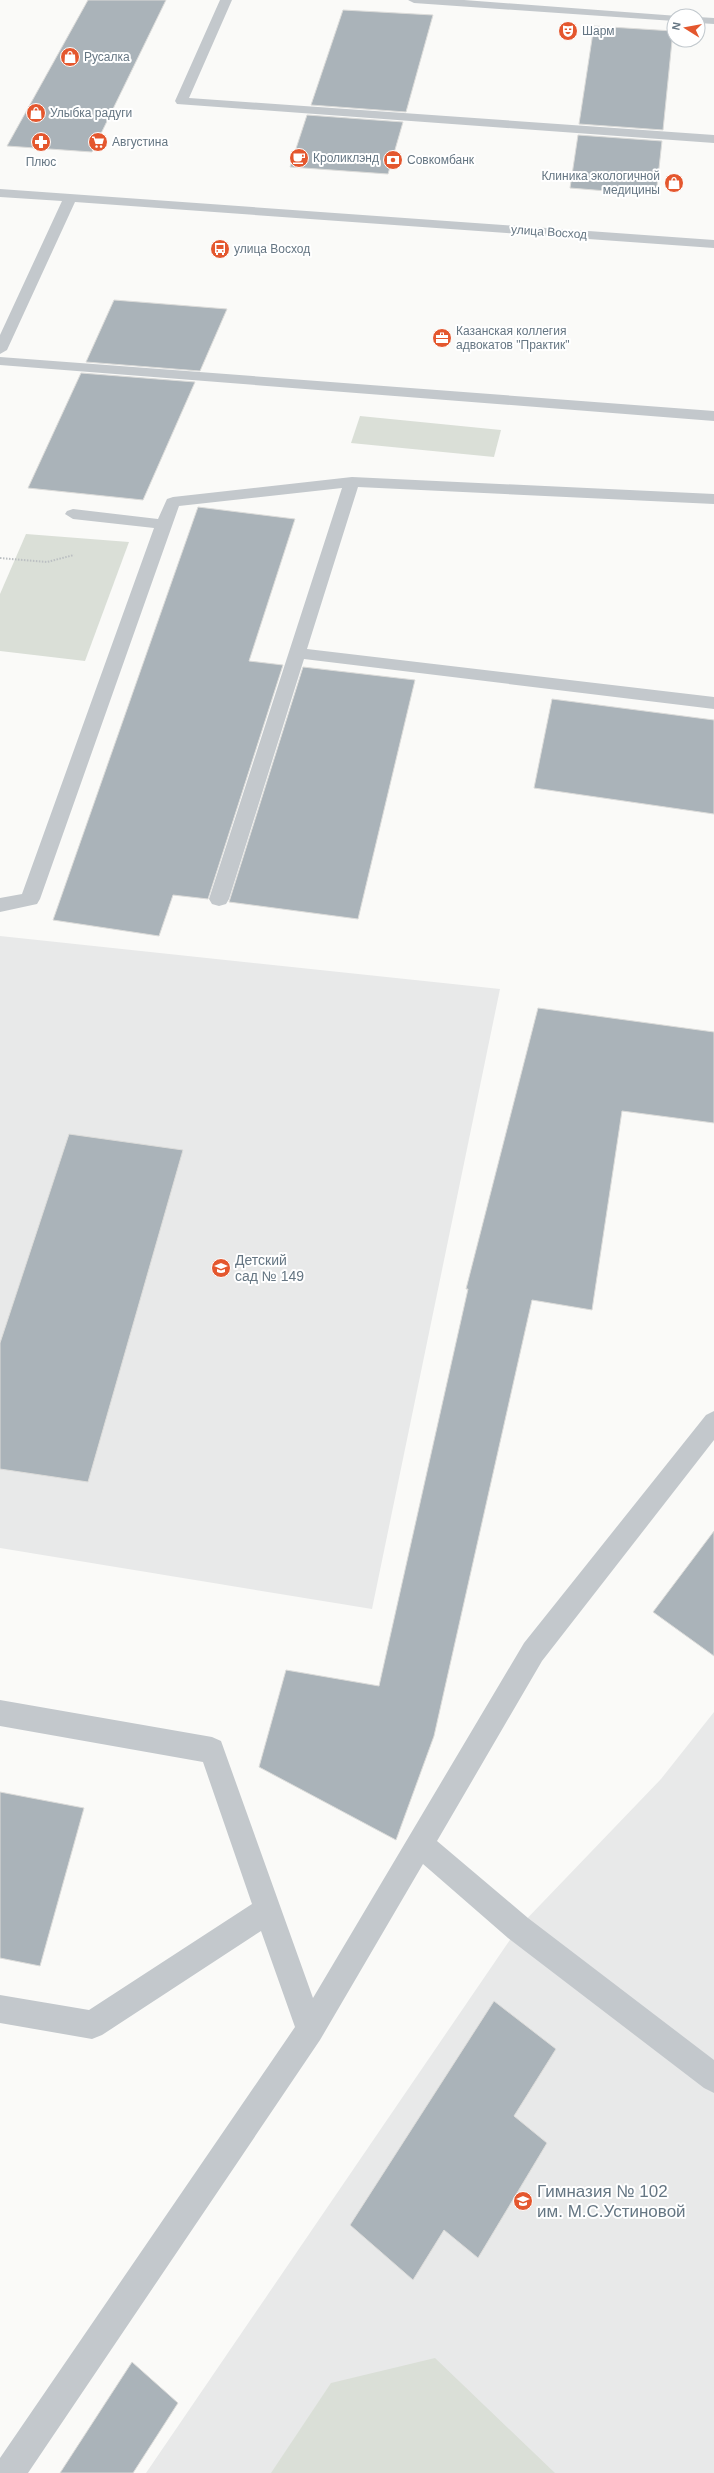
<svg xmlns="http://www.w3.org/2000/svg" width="714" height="2473" font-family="Arial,sans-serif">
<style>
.built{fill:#e8e9e9}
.green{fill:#dadfd7}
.building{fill:#aab3b9;stroke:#dcdcda}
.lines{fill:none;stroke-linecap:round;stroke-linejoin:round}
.path{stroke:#bbbfc2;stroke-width:2;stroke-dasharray:1.5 1.5;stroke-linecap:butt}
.minor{fill:#c3c8cc;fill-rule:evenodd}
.labels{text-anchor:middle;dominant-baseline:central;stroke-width:4;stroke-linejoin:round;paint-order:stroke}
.far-poi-label{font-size:12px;fill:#657683;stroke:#fff;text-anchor:start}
.far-street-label{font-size:12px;fill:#657683;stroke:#fff}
.poi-label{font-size:14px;fill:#657683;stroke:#fff;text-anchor:start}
.near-poi-label{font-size:17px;fill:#657683;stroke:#fff;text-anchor:start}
</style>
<rect width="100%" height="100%" fill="#fafaf8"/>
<!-- built -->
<g class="built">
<path d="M0 936 500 989 372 1609 0 1548Z"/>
<path d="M714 1712V2473H146L518 1928 661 1779Z"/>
</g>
<!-- green -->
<g class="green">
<path d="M360 416 501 430 494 457 351 443Z"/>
<path d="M26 534 129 542 85 661 0 651V594Z"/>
<path d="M435 2358 555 2473H271L331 2383Z"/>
</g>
<!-- building -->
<g class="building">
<path d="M88 0H166L92 152 7 146Z"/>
<path d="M343 10 433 15 406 112 311 105Z"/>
<path d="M594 26 673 31 663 130 579 124Z"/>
<path d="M307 115 403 122 388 174 290 167Z"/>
<path d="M578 135 662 141 656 195 570 188Z"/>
<path d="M114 300 227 309 200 371 86 362Z"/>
<path d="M81 373 195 382 143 500 28 488Z"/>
<path d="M198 507 295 519 249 661 283 665 208 899 173 895 159 936 53 920Z"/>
<path d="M303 667 415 680 358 919 229 902Z"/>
<path d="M552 699 714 720V814L534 788Z"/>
<path d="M538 1008 714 1032V1123L622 1111 592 1310 532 1300 434 1736 396 1840 259 1767 286 1670 379 1686 468 1289H466Z"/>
<path d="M69 1134 183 1150 88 1482 0 1469V1343Z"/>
<path d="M714 1531V1656L653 1612Z"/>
<path d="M0 1792 84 1808 40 1966 0 1958Z"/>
<path d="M494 2001 556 2049 514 2116 547 2143 478 2258 444 2230 413 2280 350 2225Z"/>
<path d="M132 2362 178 2403 133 2473H60Z"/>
</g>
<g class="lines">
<!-- path -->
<path class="path" d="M0 558 47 562 74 555"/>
<!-- minor -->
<g class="minor">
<path d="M220 0H232L189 98 714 135V143L177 104 175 101Z"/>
<path d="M408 0H464L678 16H674V21L414 3Z"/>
<path d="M698 17 714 18V24L698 23Z"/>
<path d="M0 189 714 240V248L75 202 7 350 0 354V335L62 201 0 197Z"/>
<path d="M0 357 714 411V421L0 365Z"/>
<path d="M352 477 714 494V504L358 487 307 649 714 697V709L304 659 229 899 226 904 219 906 212 904 209 899 342 488 179 506 40 899 37 904 0 912V898L22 894 154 528 73 519 65 514 67 511 73 509 158 519 167 499 173 497Z"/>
<path d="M714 1411V1440L542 1661 437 1841 528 1918 714 2060V2093L704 2088 508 1938 423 1864 320 2040 28 2473H0V2458L295 2027 261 1931 102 2035 92 2039 0 2023V1995L89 2010 252 1904 203 1762 0 1726V1700L212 1737 221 1741 313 1998 524 1643 706 1415Z"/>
</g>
</g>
<!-- icons -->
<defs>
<symbol id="theatre-disc" viewBox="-11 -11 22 22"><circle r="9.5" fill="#e4572e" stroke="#fff"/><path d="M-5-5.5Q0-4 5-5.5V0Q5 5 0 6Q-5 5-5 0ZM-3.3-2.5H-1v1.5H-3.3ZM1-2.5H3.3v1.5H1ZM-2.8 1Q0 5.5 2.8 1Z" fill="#fff"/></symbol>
<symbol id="shop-disc" viewBox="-11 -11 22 22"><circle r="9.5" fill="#e4572e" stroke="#fff"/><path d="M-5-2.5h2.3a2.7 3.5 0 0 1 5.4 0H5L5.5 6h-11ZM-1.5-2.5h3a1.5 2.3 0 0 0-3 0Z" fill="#fff"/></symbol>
<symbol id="pharmacy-disc" viewBox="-11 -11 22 22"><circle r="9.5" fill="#e4572e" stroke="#fff"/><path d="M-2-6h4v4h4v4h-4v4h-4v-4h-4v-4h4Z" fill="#fff"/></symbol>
<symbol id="supermarket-disc" viewBox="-11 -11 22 22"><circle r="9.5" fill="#e4572e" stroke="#fff"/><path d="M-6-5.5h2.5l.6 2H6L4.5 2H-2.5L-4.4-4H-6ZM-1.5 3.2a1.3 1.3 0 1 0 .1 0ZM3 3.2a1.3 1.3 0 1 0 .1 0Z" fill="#fff"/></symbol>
<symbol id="cafe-disc" viewBox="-11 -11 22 22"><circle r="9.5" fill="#e4572e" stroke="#fff"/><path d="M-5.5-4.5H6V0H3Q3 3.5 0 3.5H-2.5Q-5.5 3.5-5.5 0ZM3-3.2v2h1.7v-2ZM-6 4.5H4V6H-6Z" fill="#fff"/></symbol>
<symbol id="bank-disc" viewBox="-11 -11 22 22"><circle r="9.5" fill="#e4572e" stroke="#fff"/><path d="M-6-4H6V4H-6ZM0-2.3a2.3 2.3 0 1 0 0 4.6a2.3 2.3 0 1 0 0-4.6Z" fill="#fff"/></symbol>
<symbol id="bus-disc" viewBox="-11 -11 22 22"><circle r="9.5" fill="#e4572e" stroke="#fff"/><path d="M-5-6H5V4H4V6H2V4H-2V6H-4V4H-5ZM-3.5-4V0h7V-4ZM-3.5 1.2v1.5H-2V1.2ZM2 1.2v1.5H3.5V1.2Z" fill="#fff"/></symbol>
<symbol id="office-disc" viewBox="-11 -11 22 22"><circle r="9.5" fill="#e4572e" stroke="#fff"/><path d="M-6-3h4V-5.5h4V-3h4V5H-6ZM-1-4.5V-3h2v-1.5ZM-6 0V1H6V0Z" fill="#fff"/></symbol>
<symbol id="school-disc" viewBox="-11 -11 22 22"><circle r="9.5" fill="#e4572e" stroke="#fff"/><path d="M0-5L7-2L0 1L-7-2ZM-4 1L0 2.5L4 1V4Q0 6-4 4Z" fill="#fff"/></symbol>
</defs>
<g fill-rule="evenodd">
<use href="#theatre-disc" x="557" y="20" width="22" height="22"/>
<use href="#shop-disc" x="59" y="46" width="22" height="22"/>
<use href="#shop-disc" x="25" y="102" width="22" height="22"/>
<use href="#pharmacy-disc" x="30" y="131" width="22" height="22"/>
<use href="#supermarket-disc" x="87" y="131" width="22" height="22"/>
<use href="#cafe-disc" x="288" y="147" width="22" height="22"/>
<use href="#bank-disc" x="382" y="149" width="22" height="22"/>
<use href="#shop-disc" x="663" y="172" width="22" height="22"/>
<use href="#bus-disc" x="209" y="238" width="22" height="22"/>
<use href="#office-disc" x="431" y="327" width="22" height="22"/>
<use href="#school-disc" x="210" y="1257" width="22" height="22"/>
<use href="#school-disc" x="512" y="2190" width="22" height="22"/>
</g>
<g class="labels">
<!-- far-poi labels -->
<g class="far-poi-label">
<text x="582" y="31">Шарм</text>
<text x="84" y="57">Русалка</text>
<text x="50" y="113">Улыбка радуги</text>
<text x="112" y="142">Августина</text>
<text x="313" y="158">Кроликлэнд</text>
<text x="407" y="160">Совкомбанк</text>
<text x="41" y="162" text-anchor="middle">Плюс</text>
<text x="660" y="176" text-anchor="end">Клиника экологичной<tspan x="660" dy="14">медицины</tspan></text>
<text x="234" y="249">улица Восход</text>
<text x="456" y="331">Казанская коллегия<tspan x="456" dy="14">адвокатов "Практик"</tspan></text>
</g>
<!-- far-street labels -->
<g class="far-street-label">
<text transform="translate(549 232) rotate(4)">улица Восход</text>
</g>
<!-- poi labels -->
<g class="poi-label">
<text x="235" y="1260">Детский<tspan x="235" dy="16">сад № 149</tspan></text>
</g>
<!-- near-poi labels -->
<g class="near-poi-label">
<text x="537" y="2191">Гимназия № 102<tspan x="537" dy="20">им. М.С.Устиновой</tspan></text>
</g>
</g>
<!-- north arrow -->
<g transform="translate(686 28) rotate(281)"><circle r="19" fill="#ffffff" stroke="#c1c8cd"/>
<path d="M0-3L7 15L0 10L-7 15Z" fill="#e4572e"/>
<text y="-6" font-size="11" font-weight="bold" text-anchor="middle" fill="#657683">N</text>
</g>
</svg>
